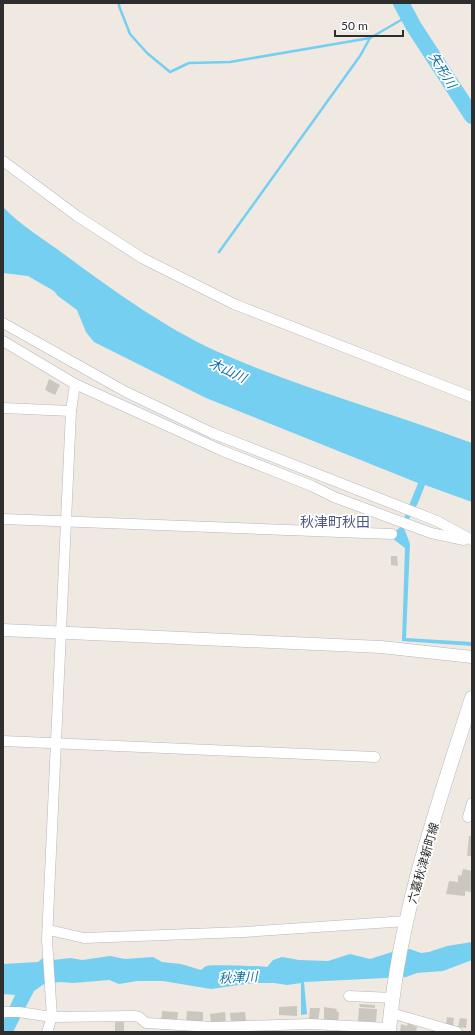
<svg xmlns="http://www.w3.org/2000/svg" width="475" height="1035" font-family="Lato,'Noto Sans JP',sans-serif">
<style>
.water{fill:#75cff0}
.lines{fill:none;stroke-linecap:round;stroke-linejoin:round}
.stream{stroke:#75cff0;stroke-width:2.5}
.river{stroke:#75cff0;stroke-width:16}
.building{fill:#cbc7bf}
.minor-casing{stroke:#b4b7c1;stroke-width:11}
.tertiary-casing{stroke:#b4b7c1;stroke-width:13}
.secondary-casing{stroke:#b4b7c1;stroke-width:15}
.minor{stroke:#fff;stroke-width:10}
.tertiary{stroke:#fff;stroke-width:12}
.secondary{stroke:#fff;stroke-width:14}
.labels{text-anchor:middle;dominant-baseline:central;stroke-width:3.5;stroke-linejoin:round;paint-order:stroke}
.street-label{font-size:12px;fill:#2e2e2e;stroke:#fff}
.water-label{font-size:13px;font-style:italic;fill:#0d6fa3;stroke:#fff}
.quarter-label{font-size:14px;fill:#4d5680;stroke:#fff}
</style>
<rect width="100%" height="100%" fill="#efe9e1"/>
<!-- water -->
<g class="water">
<path d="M3 207C21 226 44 239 65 255 113 290 162 326 216 351 299 388 387 411 472 443V502L425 485 418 503 404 528 410 544 406 638 472 642V646L402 641 405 548 392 538 393 534 401 526 418 483 206 398 94 342 86 332 77 310 58 296 54 291 28 276 3 273Z"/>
<path d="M472 942V960L443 971 417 973 406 977 304 982 307 1014 301 1015V983L287 985 274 983H253L211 989 163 981H137L119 984 109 980 73 983 60 982 44 984 34 991 13 1032H3V1022L15 995 3 994V964L38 962 44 957 53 960 71 958 82 960 110 956 125 959 153 957 162 962 181 964 201 970C203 969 204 967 206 966 208 964 260 966 267 967L273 960 282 957 299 960 328 961 350 954 370 959 392 952 410 949 421 953 429 952 447 946Z"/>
</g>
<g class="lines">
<!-- stream -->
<g class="stream">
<path d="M119 3V6L130 34 147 53 170 72 189 63 230 62 370 38 408 16"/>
<path d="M219 252 360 56 370 38"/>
</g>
<!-- river -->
<path class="river" d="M401 3 414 27 472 116"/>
</g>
<!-- building -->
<g class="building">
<path d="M49 379 60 385 55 395 45 390Z"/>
<path d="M391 556H397L398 566 391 565Z"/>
<path d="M469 836H472V856H467Z"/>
<path d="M463 869 472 871 471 892 465 891V896L446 894 449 881 458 882V875L461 876Z"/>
<path d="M359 1004 375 1005V1008L360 1007Z"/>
<path d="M297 1006V1016L279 1015V1007Z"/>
<path d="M324 1007 337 1009 336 1011 339 1012 338 1023 324 1021Z"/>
<path d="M310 1008H320L318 1021 309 1020Z"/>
<path d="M359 1008 377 1009 376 1022 358 1021Z"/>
<path d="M162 1011 178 1012 177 1023 161 1022Z"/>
<path d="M187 1011 203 1012V1023L186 1022Z"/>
<path d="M225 1012 226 1022 211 1023 210 1014Z"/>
<path d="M245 1012 246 1021 231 1023 230 1013Z"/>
<path d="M447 1017 454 1018 453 1026 446 1025Z"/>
<path d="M460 1018 467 1019 466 1028 458 1027Z"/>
<rect x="115" y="1022" width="9" height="10"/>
<path d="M408 1023 417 1027 416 1032H400L401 1024 407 1026Z"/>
</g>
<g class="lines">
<defs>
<g id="minor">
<path d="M3 161 77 216 142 258 234 304 472 397"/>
<path d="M3 323 126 392 212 433 437 521 472 540"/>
<path d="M3 341 75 384 223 451 312 486 334 497 431 533 464 540"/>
<path d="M3 408 71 411"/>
<path d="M3 519 392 534"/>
<path d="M3 741 375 757"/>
<path d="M468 817 472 803"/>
<path d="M49 930 84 938 244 932 407 921"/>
<path d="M349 996 393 998"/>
<path d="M3 1012H19L52 1017 134 1016 139 1017 146 1023 212 1027 311 1024 389 1028"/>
<path d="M391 1013 457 1032"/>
<path d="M47 1032 52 1017 47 940 71 411 75 384"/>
</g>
<path id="tertiary" d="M3 630 381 647 472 657"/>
<path id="secondary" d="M389 1032C398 918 437 807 472 698"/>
</defs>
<!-- minor casing -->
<use href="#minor" class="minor-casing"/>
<!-- tertiary casing -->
<use href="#tertiary" class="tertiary-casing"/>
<!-- secondary casing -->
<use href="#secondary" class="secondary-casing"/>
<!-- minor -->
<use href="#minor" class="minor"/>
<!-- tertiary -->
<use href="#tertiary" class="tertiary"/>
<!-- secondary -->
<use href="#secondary" class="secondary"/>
</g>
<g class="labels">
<!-- street labels -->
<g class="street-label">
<text transform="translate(423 863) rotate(-74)">六嘉秋津新町線</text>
</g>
<!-- water labels -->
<g class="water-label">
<text transform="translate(443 70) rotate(58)">矢形川</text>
<text transform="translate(228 370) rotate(26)">木山川</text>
<text transform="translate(238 977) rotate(-3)">秋津川</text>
</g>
<!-- quarter labels -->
<g class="quarter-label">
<text x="335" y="521">秋津町秋田</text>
</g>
</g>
<!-- border -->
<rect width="475" height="1035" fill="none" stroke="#2e2e2e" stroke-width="8"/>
<!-- scale -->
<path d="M335 30v6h68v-6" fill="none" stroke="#2e2e2e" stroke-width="2"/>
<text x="341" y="30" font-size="12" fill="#2e2e2e" stroke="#ffffff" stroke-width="3" paint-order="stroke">50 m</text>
</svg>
